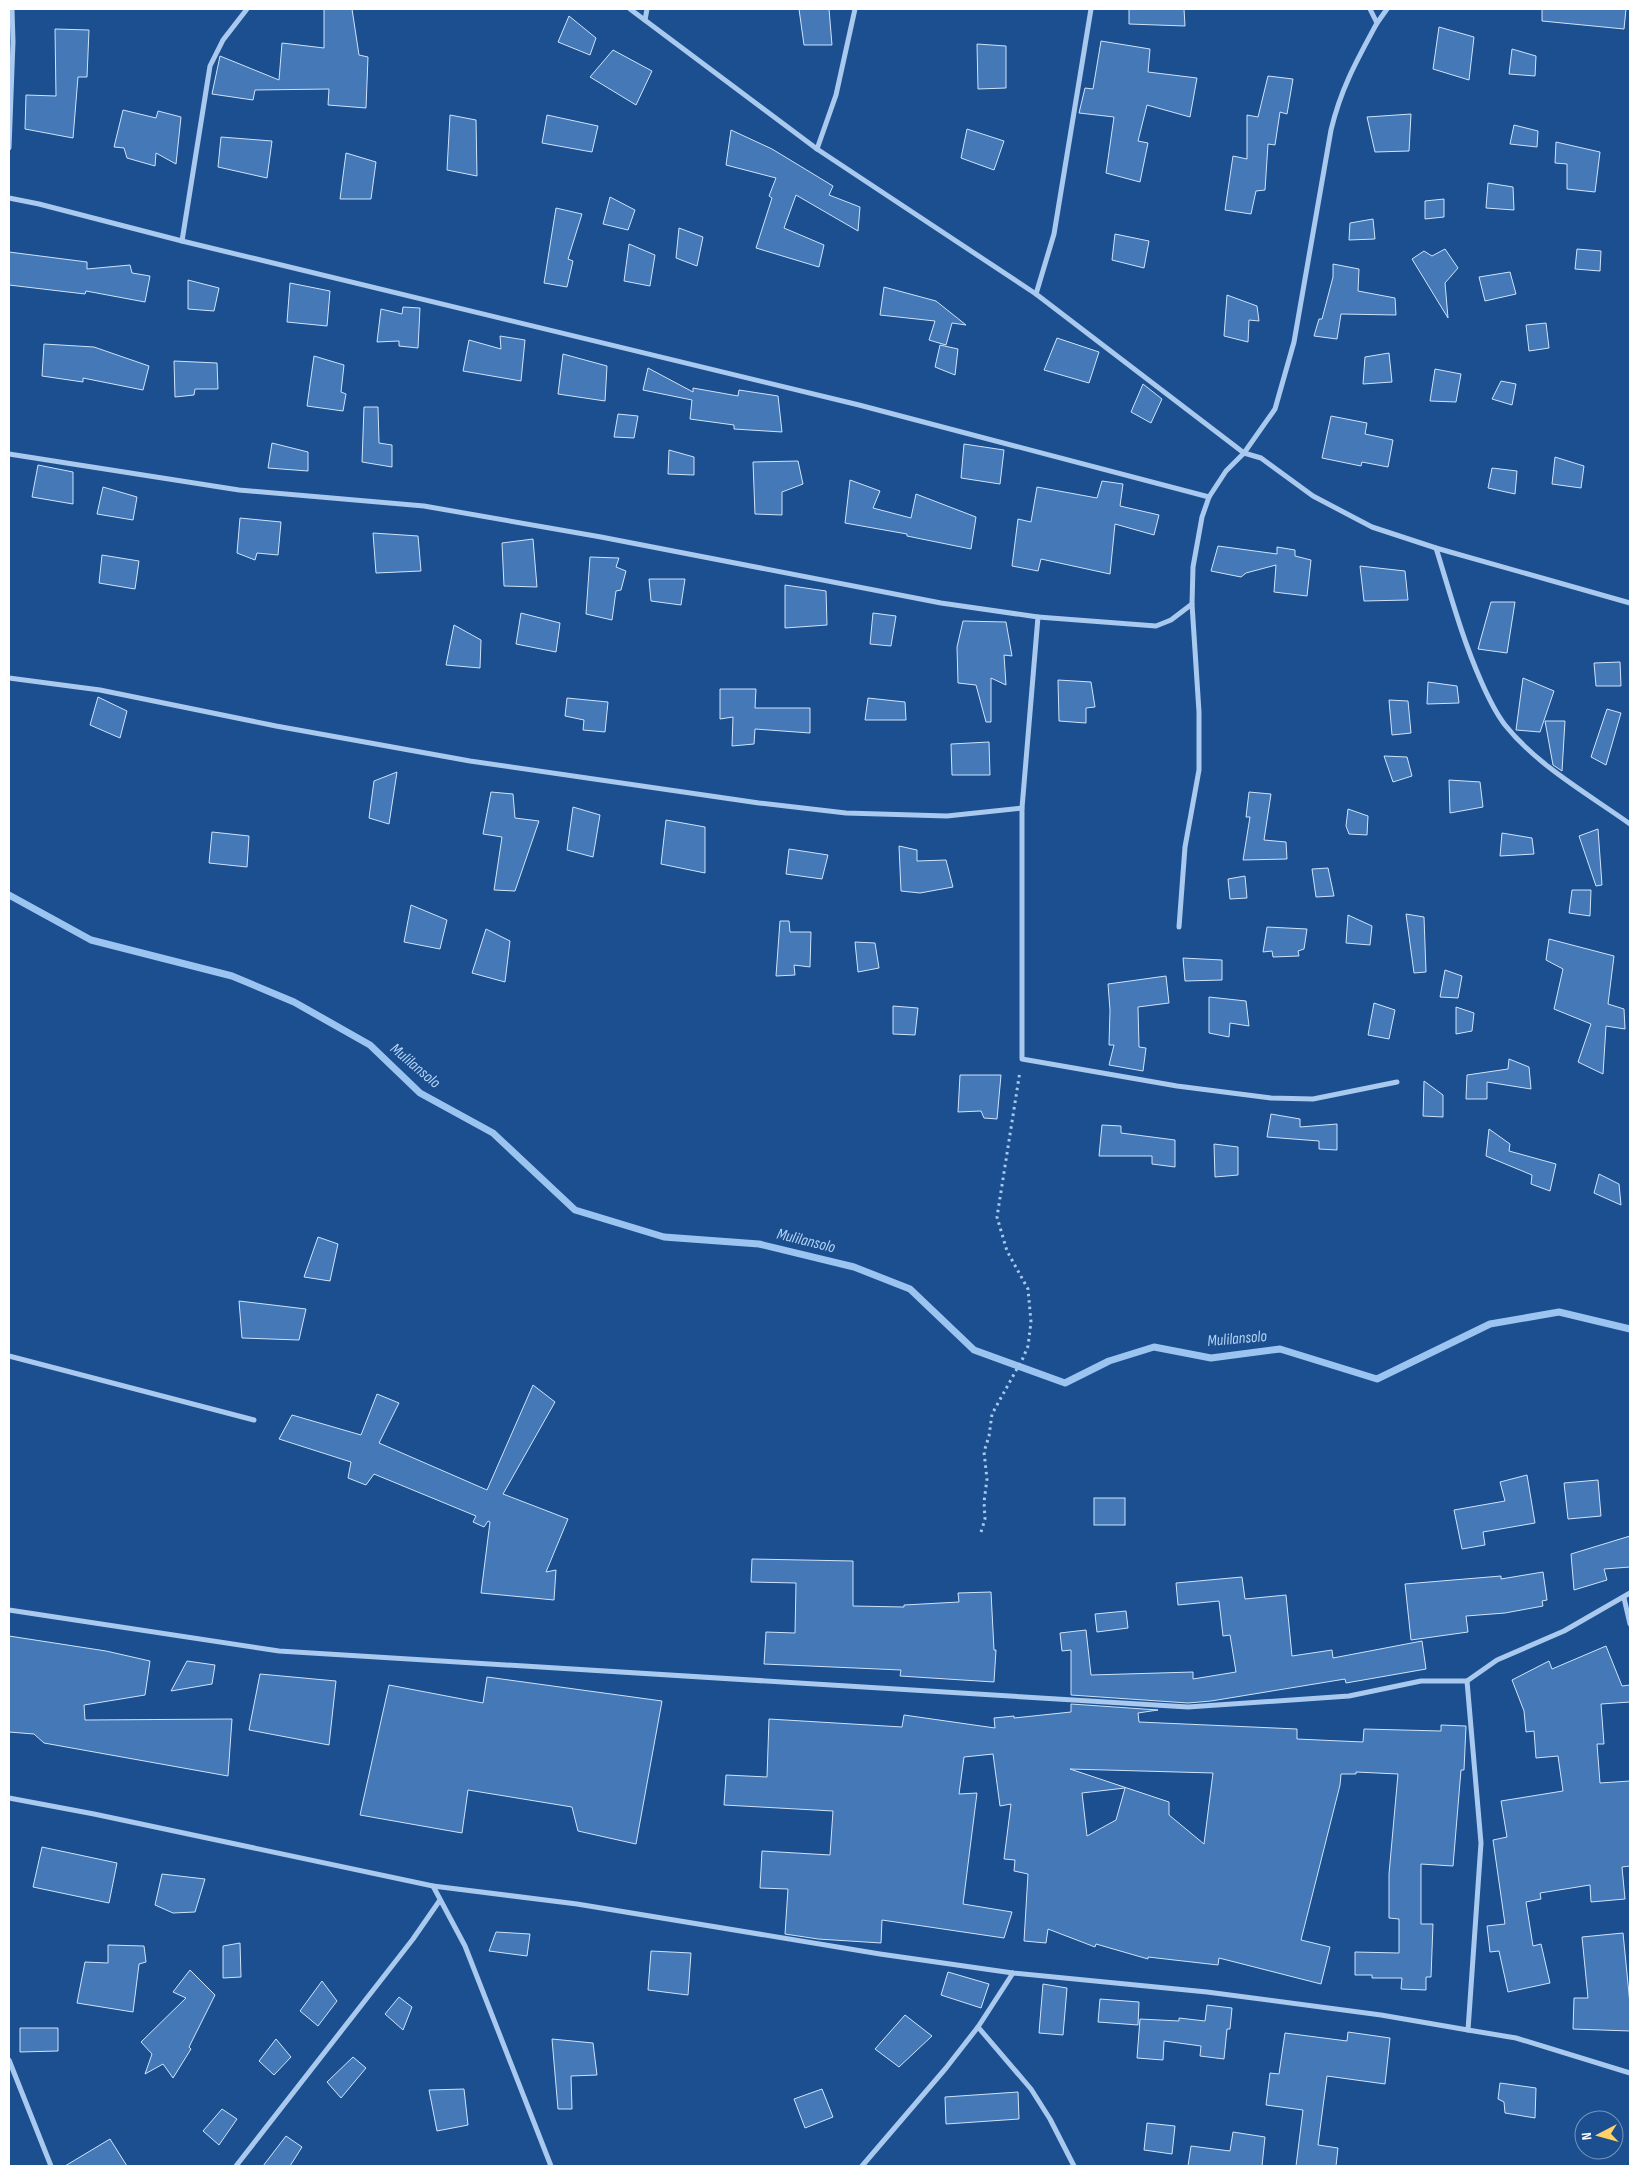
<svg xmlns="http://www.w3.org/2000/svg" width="1639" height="2175" font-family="'Sofia Sans Condensed',sans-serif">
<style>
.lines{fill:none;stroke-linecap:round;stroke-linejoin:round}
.stream{stroke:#9cc4f0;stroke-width:7}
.building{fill:#4478b7;stroke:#cfe3fa;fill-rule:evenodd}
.path{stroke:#a9c9ee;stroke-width:3;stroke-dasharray:2.5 4;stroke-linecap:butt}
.street{stroke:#a9c9ee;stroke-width:5}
.labels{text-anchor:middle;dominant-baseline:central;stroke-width:4;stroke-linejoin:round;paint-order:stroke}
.water-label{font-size:16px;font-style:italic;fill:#b5d3f5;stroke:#1b4f8f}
</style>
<rect width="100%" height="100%" fill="#1b4f8f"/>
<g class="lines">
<!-- stream -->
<path class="stream" d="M9 895 91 940 232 976 294 1002 370 1045 420 1093 493 1133 575 1210 664 1237 759 1244 854 1267 910 1289 974 1350 1065 1383 1109 1361 1154 1347 1211 1358 1280 1349 1377 1379 1490 1324 1559 1312 1630 1329"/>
</g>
<!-- building -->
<g class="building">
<path d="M324 9H352L359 55 368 57 366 108 328 105 329 89 255 90 253 100 212 94 220 56 279 80 282 43 324 48Z"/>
<path d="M799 9H829L832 45H804Z"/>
<path d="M1129 9H1184L1185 26 1129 24Z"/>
<path d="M1542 9H1626L1624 29 1542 21Z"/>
<path d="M569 16 596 38 590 55 558 42Z"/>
<path d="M1439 27 1474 37 1469 80 1433 69Z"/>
<path d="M55 29 89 30 87 77H78L73 138 25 129 26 95 56 96Z"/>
<path d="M1101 41 1150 49 1148 72 1197 78 1190 117 1147 105 1138 141 1148 143 1140 182 1106 173 1114 117 1079 113 1085 88 1093 89Z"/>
<path d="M977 44 1006 46V88L978 89Z"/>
<path d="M1512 49 1536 56 1535 76 1509 74Z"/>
<path d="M613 50 652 71 636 105 590 77Z"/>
<path d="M1268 76 1293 79 1287 114 1280 112 1275 145 1268 144 1265 190 1256 191 1251 214 1225 210 1233 156 1247 159V115L1258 117Z"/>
<path d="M123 110 156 118 158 111 181 117 176 164 156 153 155 166 127 158 124 148 114 147Z"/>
<path d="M1411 114 1409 151 1375 152 1367 117Z"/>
<path d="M450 115 476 120 477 176 447 170Z"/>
<path d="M547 115 598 126 592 152 542 143Z"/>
<path d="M1514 125 1538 131 1537 147 1510 144Z"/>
<path d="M967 129 1004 141 994 170 961 158Z"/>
<path d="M731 130 772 149 833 186 829 195 860 207 858 231 796 195 784 228 824 245 819 267 756 248 772 198 769 196 776 178 726 165Z"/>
<path d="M221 137 272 141 267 178 218 167Z"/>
<path d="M1556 142 1600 152 1595 192 1567 189V164L1555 163Z"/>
<path d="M346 153 376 162 371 199H340Z"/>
<path d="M1488 183 1513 187 1514 210 1486 208Z"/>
<path d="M610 197 635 210 628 230 603 224Z"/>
<path d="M1444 199V217L1425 219V201Z"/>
<path d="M556 208 582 214 568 259 573 261 567 287 544 283Z"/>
<path d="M1373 219 1375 239 1349 240 1350 223Z"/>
<path d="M679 228 703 237 697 266 676 258Z"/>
<path d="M1115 234 1149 241 1144 268 1112 260Z"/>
<path d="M629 244 655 255 650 286 624 281Z"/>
<path d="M1445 249 1458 268 1445 283 1448 318 1412 259 1424 251 1432 256Z"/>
<path d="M1577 249 1601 251 1600 271 1575 269Z"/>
<path d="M9 252 87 262V269L130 265 132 273 150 276 145 302 86 291 85 294 9 285Z"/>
<path d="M1333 264 1359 269 1358 291 1395 298 1396 315 1341 314 1337 339 1314 336 1319 319H1322L1333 277Z"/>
<path d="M1510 272 1516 294 1485 301 1479 277Z"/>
<path d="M188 280 219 288 214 311 188 309Z"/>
<path d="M290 283 330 291 327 326 287 322Z"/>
<path d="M884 287 936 301 966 325 952 323 946 345 929 340 935 321 880 315Z"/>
<path d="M1227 295 1257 306 1259 321 1249 320 1248 342 1224 336Z"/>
<path d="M403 307 420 308 418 348 399 346V341L377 342 381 309 402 314Z"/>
<path d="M1546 323 1549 348 1529 351 1526 325Z"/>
<path d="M500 336 525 340 521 381 463 371 469 340 501 349Z"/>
<path d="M1057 338 1099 352 1089 383 1044 370Z"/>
<path d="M44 344 94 347 149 366 143 390 83 378V382L42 376Z"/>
<path d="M940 345 958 349 955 375 935 367Z"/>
<path d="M1389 353 1392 382 1363 384 1365 357Z"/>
<path d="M563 354 607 366 605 401 558 394Z"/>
<path d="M314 356 344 365 341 392 346 394 343 411 307 406Z"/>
<path d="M174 361 217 363 218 389H195L194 395 175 397Z"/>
<path d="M648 368 693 392V388L738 396 739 390 778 396 782 432 734 429V425L690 419 692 400 643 390Z"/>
<path d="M1435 369 1461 374 1456 402 1430 401Z"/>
<path d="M1501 381 1516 384 1512 405 1492 399Z"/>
<path d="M1143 384 1162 399 1151 423 1131 412Z"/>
<path d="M364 407H378L379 443 392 445V467L362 462Z"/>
<path d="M618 414 638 416 634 438 614 437Z"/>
<path d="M1331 416 1367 423 1365 434 1393 440 1388 467 1362 462 1361 466 1322 458Z"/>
<path d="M272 443 308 452V471L268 468Z"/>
<path d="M964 444 1004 450 1000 484 961 478Z"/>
<path d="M669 450 694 457V475L668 474Z"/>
<path d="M1555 457 1584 466 1581 488 1552 484Z"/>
<path d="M798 461 803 484 782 492V515L755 514 753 462Z"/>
<path d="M38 465 73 472V504L32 497Z"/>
<path d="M1492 468 1517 471 1515 494 1488 488Z"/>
<path d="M850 480 880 491 873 508 911 518 916 494 976 517 971 549 907 536V534L845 523Z"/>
<path d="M1102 481 1123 484 1120 506 1159 515 1154 535 1115 524 1110 574 1041 559 1038 571 1012 566 1018 519 1031 522 1037 487 1097 498Z"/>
<path d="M103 487 137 497 133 520 97 514Z"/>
<path d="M240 518 281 522 278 555 257 553 255 560 237 553Z"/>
<path d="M373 533 418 536 421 571 376 573Z"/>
<path d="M533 539 537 587 504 586 502 543Z"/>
<path d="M1218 546 1277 554V547L1295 550V556L1311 560 1307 596 1274 592 1276 565 1246 573 1241 577 1211 571Z"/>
<path d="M102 555 139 561 135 589 99 583Z"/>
<path d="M590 557 619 558 616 567 626 571 621 590 616 591 612 620 586 614Z"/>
<path d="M1360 566 1405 571 1408 600 1364 601Z"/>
<path d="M649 579H685L681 605 651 601Z"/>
<path d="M785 585 826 591 827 625 785 628Z"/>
<path d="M1491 602H1515L1507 653 1478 649Z"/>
<path d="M521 613 560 623 556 652 516 644Z"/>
<path d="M873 613 896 616 891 646 870 644Z"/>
<path d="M963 621 1006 622 1012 656 1004 655 1006 685 991 678V722H986L976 685 958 683 957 647Z"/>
<path d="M454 625 481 640 480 668 446 665Z"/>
<path d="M1620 662 1621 686H1596L1594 663Z"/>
<path d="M1523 678 1554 691 1540 732 1516 730Z"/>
<path d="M1058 680 1091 682 1095 707 1086 708V723L1059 721Z"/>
<path d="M1428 682 1457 686 1459 703 1427 704Z"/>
<path d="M720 689H756L755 708H810V733L755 729 754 744 732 746 733 717 720 719Z"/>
<path d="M98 697 127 711 120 738 90 725Z"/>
<path d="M567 698 608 702 605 732 583 730 584 720 565 716Z"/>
<path d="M868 698 905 702 906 720H865Z"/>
<path d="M1389 700 1408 701 1411 733 1392 735Z"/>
<path d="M1607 709 1621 713 1606 765 1591 757Z"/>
<path d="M1545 721H1565L1562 771 1553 765Z"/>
<path d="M989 742 990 775H952L951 744Z"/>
<path d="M1384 756 1407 757 1412 776 1393 782Z"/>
<path d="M397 772 389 824 369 818 374 781Z"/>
<path d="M1449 780 1480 782 1483 807 1450 813Z"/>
<path d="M491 792 513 794 515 818 539 821 515 891 494 890 502 837 483 834Z"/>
<path d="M1249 792 1271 794 1264 840 1286 842 1287 859 1243 860 1250 817H1246Z"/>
<path d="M573 807 600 815 593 857 567 850Z"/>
<path d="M1348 809 1368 816 1367 835 1349 834 1346 826Z"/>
<path d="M666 820 705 827V873L661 864Z"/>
<path d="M1598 829 1602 885 1596 886 1579 836Z"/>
<path d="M212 832 249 836 247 867 209 863Z"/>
<path d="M1502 833 1532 838 1534 854 1500 856Z"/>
<path d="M899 846 917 850V861L946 860 953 887 920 893 901 891Z"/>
<path d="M789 849 828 855 822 879 786 874Z"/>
<path d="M1328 868 1334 896 1316 897 1312 869Z"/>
<path d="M1245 876 1247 898 1230 899 1228 879Z"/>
<path d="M1572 890H1591L1590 916 1569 913Z"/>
<path d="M411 905 447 920 440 949 404 942Z"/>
<path d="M1406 914 1424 917 1426 972 1414 973Z"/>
<path d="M1348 915 1372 926 1370 945 1346 943Z"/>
<path d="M780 921H789L790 932H811L810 967 794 965 795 975 776 976Z"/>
<path d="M1267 927 1307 929 1304 949 1298 951 1299 956 1273 957 1272 951 1263 952Z"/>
<path d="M486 929 510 941 505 982 472 973Z"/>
<path d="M1549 939 1614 956 1608 1004 1624 1009 1625 1029 1606 1026 1603 1074 1578 1062 1591 1024 1554 1009 1563 969 1546 960Z"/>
<path d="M855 942 875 943 879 968 858 972Z"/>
<path d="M1183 958 1222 960V980L1185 981Z"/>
<path d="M1445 970 1462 976 1458 998 1440 997Z"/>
<path d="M1166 976 1169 1003 1138 1007 1139 1047 1146 1048 1143 1071 1109 1065 1114 1045H1109L1110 1010 1108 984Z"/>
<path d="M1209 997 1246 1001 1249 1026 1230 1023 1229 1037 1209 1033Z"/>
<path d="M1374 1003 1395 1010 1389 1039 1368 1035Z"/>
<path d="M893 1006 918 1008 915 1035 893 1034Z"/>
<path d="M1456 1007 1474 1013 1472 1031 1456 1034Z"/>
<path d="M1509 1059 1529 1067 1531 1089 1487 1082V1099H1466L1467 1075 1508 1069Z"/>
<path d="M960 1075H1001L997 1119 984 1118 981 1111 958 1112Z"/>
<path d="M1424 1081 1443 1095V1117L1423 1116Z"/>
<path d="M1271 1114 1300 1119V1127L1337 1124V1150L1319 1149V1141L1267 1137Z"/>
<path d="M1102 1125 1121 1126V1133L1175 1140V1167L1152 1164V1156H1099Z"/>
<path d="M1489 1129 1510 1144 1509 1151 1556 1164 1550 1191 1531 1184 1532 1175 1486 1156Z"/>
<path d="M1214 1144 1238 1147V1175L1215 1177Z"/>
<path d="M1599 1174 1619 1184 1621 1205 1594 1193Z"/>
<path d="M318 1237 338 1244 330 1281 304 1277Z"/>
<path d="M239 1301 306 1309 299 1340 242 1338Z"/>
<path d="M533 1385 555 1402 503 1494 568 1519 546 1572 556 1570 554 1600 481 1593 490 1522 488 1521 484 1527 473 1522 476 1516 374 1474 366 1485 348 1478 351 1462 279 1439 292 1415 361 1435 377 1394 399 1403 379 1443 487 1490Z"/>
<path d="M1527 1475 1535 1523 1483 1532 1485 1545 1462 1549 1454 1510 1505 1501 1500 1482Z"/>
<path d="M1598 1480 1601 1516 1568 1519 1564 1483Z"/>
<rect x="1094" y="1498" width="31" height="27"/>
<path d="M1630 1536V1567L1604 1569 1607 1580 1574 1590 1571 1554Z"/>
<path d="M752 1559 853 1561V1606L904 1607V1605L959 1602 958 1593 991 1592 994 1650H996L994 1682 900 1676 901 1670 764 1664 766 1632 795 1633 796 1583 751 1582Z"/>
<path d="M1543 1572 1547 1600 1542 1601 1543 1606 1505 1613 1466 1616 1468 1632 1411 1640 1405 1584 1501 1576V1579Z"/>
<path d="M1242 1577 1245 1599 1286 1595 1292 1656 1332 1650 1333 1658 1422 1641 1426 1669 1346 1683 1345 1679 1211 1701 1188 1703 1071 1695V1650L1062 1651 1060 1633 1086 1630 1091 1675 1193 1672V1679L1236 1672 1230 1635 1223 1636 1219 1601 1178 1605 1176 1583Z"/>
<path d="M1126 1611 1128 1628 1097 1632 1095 1614Z"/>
<path d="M9 1636 106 1651 150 1661 145 1695 84 1705 85 1720 232 1719 228 1776 44 1743 34 1734 9 1732Z"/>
<path d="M1606 1646 1622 1686 1630 1685V1702L1601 1704 1604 1744H1597L1600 1783 1630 1781V1866L1622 1867 1625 1899 1591 1902 1590 1885 1540 1893 1541 1899 1526 1902 1533 1946 1541 1944 1550 1983 1508 1992 1499 1951 1490 1952 1487 1926 1505 1924 1493 1840 1507 1837 1501 1801 1563 1791 1558 1756 1536 1758 1534 1731 1526 1732 1524 1711 1512 1680 1549 1661 1552 1669Z"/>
<path d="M187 1661 215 1665 212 1684 171 1691Z"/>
<path d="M260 1674 336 1681 329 1745 249 1730Z"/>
<path d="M487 1677 662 1701 636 1844 578 1831 572 1807 468 1790 462 1833 360 1815 389 1685 483 1703Z"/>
<path d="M1071 1704 1158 1710 1138 1713 1139 1722 1297 1729V1739L1363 1742 1364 1729 1441 1731V1725L1466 1726 1464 1770H1461L1453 1866 1421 1864V1924H1433L1431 1977H1426V1990L1401 1989 1402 1978H1372V1975H1355V1952L1399 1953V1919L1389 1918V1874L1398 1774 1356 1772V1774H1341L1340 1785 1301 1940 1330 1947 1321 1984 1219 1958 1218 1965 1148 1957V1959L1096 1944 1095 1947 1048 1929 1046 1943 1024 1941 1028 1874 1014 1871 1015 1860 1004 1859 1011 1804 1000 1806 993 1754 964 1757 959 1794 977 1793 963 1904 1012 1912 1004 1938 882 1920 881 1943 818 1939 785 1934 788 1889 760 1888 762 1851 830 1855 833 1811 724 1805 726 1775 767 1777 769 1719 902 1727 904 1715 995 1728 994 1718 1014 1716V1718L1071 1712ZM1070 1769 1213 1773 1204 1844 1169 1815V1802ZM1125 1788 1116 1820 1087 1836 1082 1793Z"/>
<path d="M42 1847 117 1863 109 1903 33 1887Z"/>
<path d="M162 1874 205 1879 195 1912 173 1913 155 1905Z"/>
<path d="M496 1932 530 1934 527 1956 489 1951Z"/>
<path d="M1623 1933 1630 2004V2031L1573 2029 1574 1998H1588L1582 1937Z"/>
<path d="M240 1943 241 1977 223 1978V1946Z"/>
<path d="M108 1945 144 1946 146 1962 139 1964 133 2012 77 2003 85 1962 108 1963Z"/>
<path d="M651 1951 691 1953 688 1995 648 1990Z"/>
<path d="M190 1970 215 1995 189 2047 191 2049 173 2078 163 2064 145 2074 152 2054 141 2042 186 1998 173 1992Z"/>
<path d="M948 1972 989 1984 981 2008 941 1995Z"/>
<path d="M322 1981 337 2001 318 2026 300 2011Z"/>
<path d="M1043 1984 1067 1988 1063 2035 1039 2033Z"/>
<path d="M399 1997 412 2007 403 2030 385 2014Z"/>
<path d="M1100 1999 1139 2002 1138 2025 1098 2022Z"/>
<path d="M1207 2005 1232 2008 1230 2029H1227L1224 2059 1200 2056 1201 2046 1164 2041 1163 2060 1137 2058 1140 2019 1179 2021V2018L1205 2021Z"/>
<path d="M905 2015 932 2036 899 2067 875 2049Z"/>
<path d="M20 2028H58V2051L20 2052Z"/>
<path d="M1348 2032 1390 2038 1385 2084 1327 2076 1318 2145 1338 2148 1336 2166H1296L1303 2110 1266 2105 1270 2073 1279 2074 1285 2033 1347 2041Z"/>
<path d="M276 2039 291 2057 274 2075 259 2061Z"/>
<path d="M552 2039 593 2043 597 2075 571 2076 572 2109H558Z"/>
<path d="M353 2057 366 2068 341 2098 327 2082Z"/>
<path d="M1500 2083 1536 2088 1535 2118 1505 2113 1504 2102 1498 2099Z"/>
<path d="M464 2089 468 2125 437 2131 429 2090Z"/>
<path d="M822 2089 833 2117 805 2128 794 2099Z"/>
<path d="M1018 2092 1019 2119 946 2124 945 2097Z"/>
<path d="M222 2109 237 2119 219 2145 203 2131Z"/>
<path d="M1147 2123 1175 2126 1172 2154 1144 2150Z"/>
<path d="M1233 2132 1265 2137 1262 2166H1188L1191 2146 1230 2151Z"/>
<path d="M286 2136 302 2147 290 2166H263Z"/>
<path d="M110 2139 127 2166H65Z"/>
</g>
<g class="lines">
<!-- path -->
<path class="path" d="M981 1532 985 1519 984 1502 987 1479 984 1452 989 1436 992 1414 1023 1358 1028 1346 1031 1322 1028 1289 1007 1251 997 1217 1020 1071"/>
<!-- street -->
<g class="street">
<path d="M630 9 817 149 1036 294 1244 453 1261 458 1313 496 1372 527 1436 548 1630 603"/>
<path d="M1370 9 1377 23C1357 60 1341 88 1331 130L1294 342 1275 409 1244 453 1226 471 1209 497 1202 517 1193 567 1192 604 1171 620 1156 626 1038 617 1022 808V1059L1177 1086 1271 1098 1313 1099 1397 1082"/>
<path d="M645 20 647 9"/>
<path d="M1377 23 1387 9"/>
<path d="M9 148 13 42 12 9"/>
<path d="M817 149 836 95 855 9"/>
<path d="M9 198 39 204 182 241 859 405 1209 497"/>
<path d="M182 241 210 66 223 40 247 9"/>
<path d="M1036 294 1054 234 1091 9"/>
<path d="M9 454 239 490 424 506 601 537 941 603 1038 617"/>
<path d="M1436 548C1450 593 1462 638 1481 681 1488 697 1495 712 1505 725 1538 766 1588 794 1630 824"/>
<path d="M9 678 100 690 276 726 470 761 759 803 846 813 947 816 1022 808"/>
<path d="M1179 927 1185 847 1199 770V712L1192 604"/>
<path d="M9 1356 254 1420"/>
<path d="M1624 1598 1630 1624"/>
<path d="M9 1610 279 1651 1188 1707 1349 1696 1421 1681H1467L1497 1660 1564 1631 1630 1593"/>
<path d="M1467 1681 1481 1843 1468 2030"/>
<path d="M9 1798 94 1814 433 1886 577 1904 880 1954 1013 1973 1207 1992 1381 2015 1468 2030 1516 2038 1630 2073"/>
<path d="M433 1886 465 1946 551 2166"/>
<path d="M978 2027 1031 2089 1050 2119 1074 2166"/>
<path d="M9 2060 51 2166"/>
<path d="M236 2166 413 1939 440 1900"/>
<path d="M862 2166 946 2068 978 2027 1013 1973"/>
</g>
</g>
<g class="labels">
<!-- water labels -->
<g class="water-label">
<text transform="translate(415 1066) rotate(40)">Mulilansolo</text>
<text transform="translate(806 1241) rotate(14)">Mulilansolo</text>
<text transform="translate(1237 1339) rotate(-5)">Mulilansolo</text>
</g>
</g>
<!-- border -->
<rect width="1639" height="2175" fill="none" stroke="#ffffff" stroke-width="20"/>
<!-- north arrow -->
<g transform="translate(1599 2135) rotate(264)"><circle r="24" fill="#1b4f8f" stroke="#7695bc"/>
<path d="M0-4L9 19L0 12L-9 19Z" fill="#ffd166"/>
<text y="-8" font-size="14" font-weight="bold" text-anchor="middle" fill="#ffffff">N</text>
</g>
</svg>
